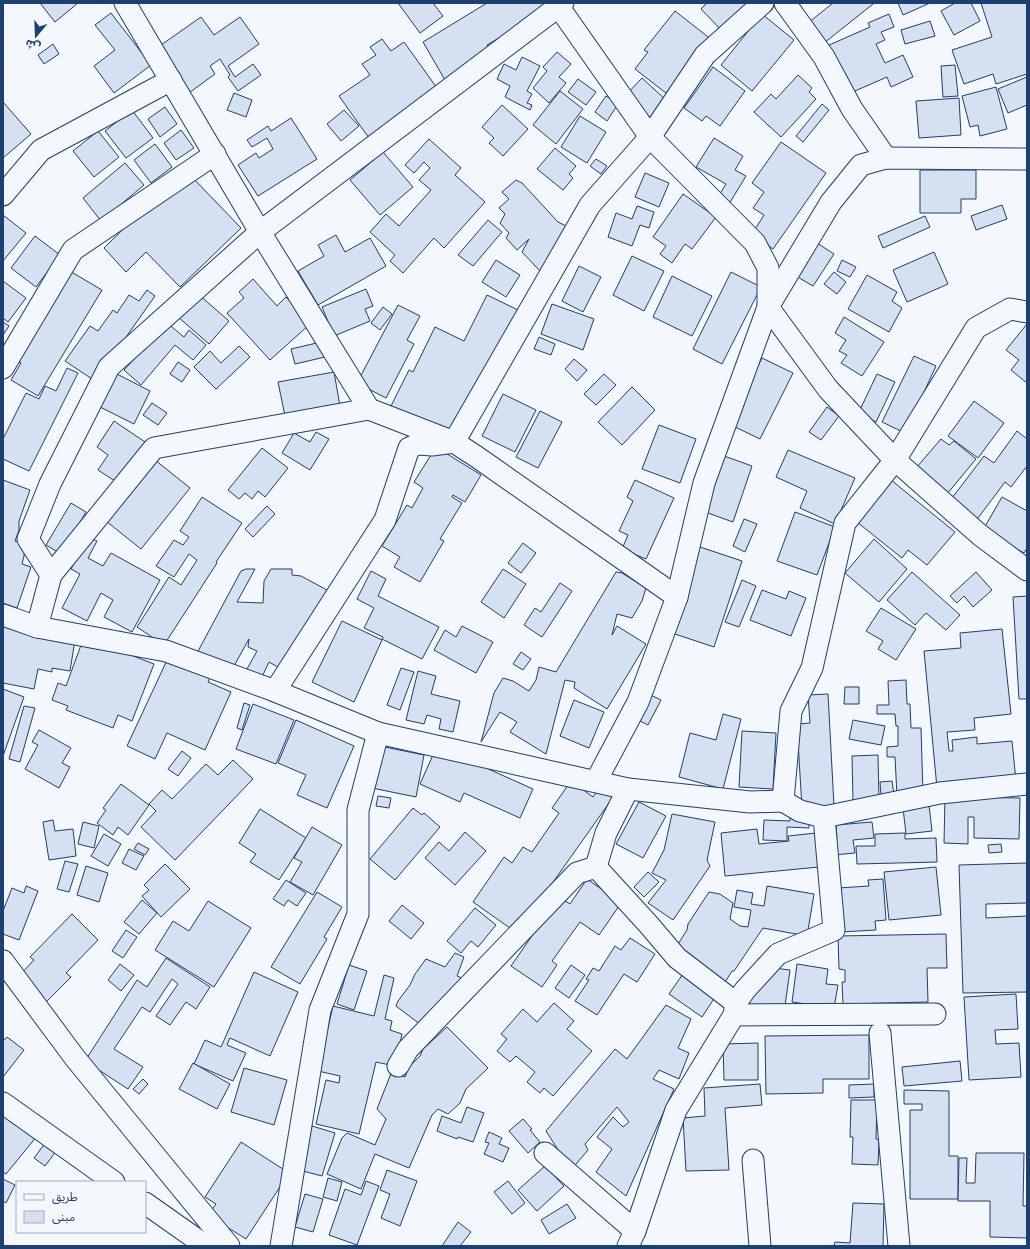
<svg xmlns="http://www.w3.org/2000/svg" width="1030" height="1249" font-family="'PT Sans','Noto Sans Arabic',sans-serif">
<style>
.building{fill:#d5e0f0;stroke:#1d3f73}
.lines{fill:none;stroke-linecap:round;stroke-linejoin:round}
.minor-casing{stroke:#1d3f73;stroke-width:23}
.minor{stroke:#f4f7fb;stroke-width:21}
</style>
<rect width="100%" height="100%" fill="#f4f7fb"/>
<!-- building -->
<g class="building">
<path d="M40 3H78L55 22Z"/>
<path d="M398 3H433L443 16 420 33Z"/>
<path d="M487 3H544L548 9 487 45 491 53 445 80 423 42Z"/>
<path d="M707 3H753L723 32 701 9Z"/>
<path d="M833 3H872L873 4 824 43 808 23Z"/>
<path d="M898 3H930L903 15Z"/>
<path d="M955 3H971L980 21 954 35 941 11Z"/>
<path d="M981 3H1027V74L996 84 993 74 964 84 952 50 992 37Z"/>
<path d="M675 11 712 40 671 97 635 69 648 52 644 50Z"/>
<path d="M111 13 151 65 114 93 94 66 115 50 95 25Z"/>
<path d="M762 14 794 40 752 91 721 65Z"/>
<path d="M889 14 894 27 881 32 885 40 876 44 885 63 903 55 913 77 891 87 887 77 848 94 827 46 870 27 868 23Z"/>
<path d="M201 17 214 35 240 17 259 44 228 66 235 77 253 64 261 75 238 91 228 77 230 75 220 59 210 66 215 74 186 95 154 50Z"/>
<path d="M930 21 935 36 905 44 901 30Z"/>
<path d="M382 39 391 51 404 42 437 88 369 138 339 96 370 75 362 64 376 55 370 47Z"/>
<path d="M53 44 59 54 44 64 38 55Z"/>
<path d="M557 52 571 64 559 77 566 83 549 103 533 88 547 71 543 67Z"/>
<path d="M522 57 540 66 527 91 532 94 527 103 532 105 530 110 505 97 510 86 497 79 504 64 516 70Z"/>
<path d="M955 65 958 96 943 97 941 66Z"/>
<path d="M713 67 745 91 720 126 706 116 702 121 684 108Z"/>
<path d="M798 75 812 88 809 92 816 99 781 137 754 112 771 94 776 99Z"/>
<path d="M642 78 668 102 652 119 626 95Z"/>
<path d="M1027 78V105L1008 113 998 89 1027 77Z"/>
<path d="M578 79 596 92 586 105 568 92Z"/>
<path d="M996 87 1007 129 980 136 978 125 970 127 962 96Z"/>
<path d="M560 91 583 109 556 144 533 125Z"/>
<path d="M234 93 252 100 246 117 227 110Z"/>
<path d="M606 96 618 104 607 121 595 112Z"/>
<path d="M959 98 961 135 919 138 916 101Z"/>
<path d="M3 102 31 134 3 158Z"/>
<path d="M822 104 829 110 803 142 796 136Z"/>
<path d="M502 105 528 129 503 156 489 143 494 138 482 127Z"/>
<path d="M165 107 177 124 160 137 148 119Z"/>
<path d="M132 110 153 138 126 158 105 131Z"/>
<path d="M344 110 359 126 341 141 327 124Z"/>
<path d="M580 116 606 132 587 163 561 147Z"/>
<path d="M291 118 317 159 258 196 238 165 256 153 259 158 273 149 267 138 252 147 247 140 268 126 271 131Z"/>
<path d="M181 130 194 148 176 160 164 143Z"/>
<path d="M98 131 119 157 94 177 73 151Z"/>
<path d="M714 138 743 156 735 170 746 176 729 204 718 197 726 184 696 167Z"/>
<path d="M429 139 461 168 455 175 485 202 444 248 434 238 403 273 390 261 395 255 370 232 386 214 399 226 431 190 419 180 430 168 424 162 414 173 405 165Z"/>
<path d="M781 142 826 173 773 249 752 234 764 215 753 208 764 192 752 183Z"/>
<path d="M155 144 172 167 151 183 134 160Z"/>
<path d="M555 148 576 166 569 174 573 178 563 190 537 169Z"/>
<path d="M383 152 413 187 380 215 350 180Z"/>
<path d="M596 159 607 166 601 174 590 166Z"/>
<path d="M125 163 144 185 101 221 83 198Z"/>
<path d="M920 170H976V199H961V213H920Z"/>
<path d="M645 173 669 183 659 207 635 197Z"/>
<path d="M190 175 241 228 180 287 146 252 126 272 104 248 158 195Z"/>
<path d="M516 180 522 183 558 222 568 227 540 271 522 252 529 239 517 250 506 238 509 233 500 223 505 214 499 208 509 199 502 192Z"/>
<path d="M683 194 716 217 692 249 685 244 672 263 660 254 666 246 653 237Z"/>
<path d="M1002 205 1007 219 976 230 971 216Z"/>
<path d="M637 206 654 212 649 228 640 225 632 246 608 237 616 213 632 219Z"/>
<path d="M3 215 26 233 3 261Z"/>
<path d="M925 216 930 227 883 248 878 236Z"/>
<path d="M488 220 502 232 473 266 458 255Z"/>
<path d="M336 235 345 252 370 238 386 266 318 305 298 271 324 256 318 245Z"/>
<path d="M35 236 60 255 36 287 11 268Z"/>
<path d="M817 243 834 254 813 286 796 276Z"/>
<path d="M934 252 948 284 907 302 893 270Z"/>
<path d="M632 256 664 271 644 311 613 295Z"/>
<path d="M496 260 520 275 506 297 482 282Z"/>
<path d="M842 260 856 267 850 277 837 271Z"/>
<path d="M579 266 601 277 583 312 562 301Z"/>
<path d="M68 270 102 290 38 396 11 380 21 363 15 360Z"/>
<path d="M731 272 761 287 722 364 693 349Z"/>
<path d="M834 272 846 282 837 294 824 284Z"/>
<path d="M867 275 897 292 892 301 902 308 889 332 848 309Z"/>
<path d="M672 276 712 296 692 336 653 317Z"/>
<path d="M253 279 277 306 286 297 310 324 270 360 227 313 244 298 239 292Z"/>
<path d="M3 281 26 298 8 322 3 318Z"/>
<path d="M366 289 373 306 365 309 370 321 334 336 322 307Z"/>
<path d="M147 290 155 296 95 381 65 361 90 326 98 331 113 310 117 313 129 295 139 301Z"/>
<path d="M198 294 229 321 209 344 178 317Z"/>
<path d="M487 295 518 310 452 436 391 406 409 370 413 372 435 327 464 341Z"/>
<path d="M552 304 594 319 583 350 541 334Z"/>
<path d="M398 305 420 316 407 340 414 344 386 398 357 383Z"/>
<path d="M383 307 392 314 380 330 371 323Z"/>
<path d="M844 317 884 342 862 376 841 363 847 355 839 351 846 340 835 333Z"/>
<path d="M3 322 9 326 3 335Z"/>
<path d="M167 323 184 337 189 330 206 345 193 360 175 345 141 385 124 370Z"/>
<path d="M1027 324V383L1011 370 1019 360 1006 350Z"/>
<path d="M539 337 555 344 551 355 534 349Z"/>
<path d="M321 342 325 357 295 364 291 349Z"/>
<path d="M239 346 250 357 216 389 194 367 210 351 221 363Z"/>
<path d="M914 356 936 366 905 433 882 422Z"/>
<path d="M762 358 793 373 760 439 729 424Z"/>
<path d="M574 359 587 370 577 381 565 369Z"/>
<path d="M178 362 190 370 182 382 170 374Z"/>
<path d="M67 368 78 373 29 471 3 459V439L26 393 39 399 45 386 56 391Z"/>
<path d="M113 372 150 391 134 424 96 405Z"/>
<path d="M334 372 340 406 285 416 278 382Z"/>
<path d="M604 374 616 385 596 405 584 394Z"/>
<path d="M877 374 895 382 876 422 858 414Z"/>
<path d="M632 387 655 410 622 445 598 422Z"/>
<path d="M503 394 536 410 515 452 482 436Z"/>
<path d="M974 401 1004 423 978 458 948 436Z"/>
<path d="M152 403 167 413 158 425 143 415Z"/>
<path d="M827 407 839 416 821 440 809 432Z"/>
<path d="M540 411 562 422 538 468 516 457Z"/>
<path d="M114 421 148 444 121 485 98 470 108 455 97 447Z"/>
<path d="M659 425 696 439 680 483 642 469Z"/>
<path d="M1017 431 1027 439V466L1011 487 1005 482 975 522 949 502 984 456 994 463Z"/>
<path d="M316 432 329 439 310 470 282 453 294 433 310 442Z"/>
<path d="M941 439 949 445 954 441 976 459 947 494 916 468Z"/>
<path d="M436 447 481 475 465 502 453 495 452 497 462 503 440 539 444 541 420 582 394 567 400 557 382 546 407 505 412 508 423 488 414 482Z"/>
<path d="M262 448 288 468 265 497 258 491 252 499 245 493 239 499 228 490Z"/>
<path d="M788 450 855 478 835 524 800 508 807 491 776 477Z"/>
<path d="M724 456 752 466 733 522 705 512Z"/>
<path d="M155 460 190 488 141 549 106 521Z"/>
<path d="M3 480 30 490 19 521V530L15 541 25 544 24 556 22 564 31 567 17 608 3 603Z"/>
<path d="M635 480 674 498 646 559 622 549 628 535 619 531 633 501 627 497Z"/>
<path d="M891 480 955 532 927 565 908 550 902 558 857 522Z"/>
<path d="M202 497 242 523 216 562 217 563 164 645 137 627 169 577 181 585 197 560 189 554 174 577 156 566 174 540 183 545 189 537 180 531Z"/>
<path d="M1002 497 1027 511V548L1024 553 983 530Z"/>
<path d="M71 503 86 512 61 554 46 545Z"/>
<path d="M267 506 275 514 253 537 245 529Z"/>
<path d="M795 512 835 527 817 575 777 561Z"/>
<path d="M744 519 757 524 745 552 733 546Z"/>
<path d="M88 537 97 541 88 558 103 566 111 553 160 580 132 632 104 617 113 600 101 593 87 621 62 608 80 574 71 569Z"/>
<path d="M874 539 907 569 879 602 845 573Z"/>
<path d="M523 543 536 553 521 573 508 563Z"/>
<path d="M694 545 742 561 714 647 666 631Z"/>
<path d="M246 569H255L237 602 263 603 264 581 271 569H292V575L301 576 327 590 283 670 269 662 262 677 247 669 257 651 248 647 249 639 230 673 196 655 241 571Z"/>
<path d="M503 569 526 584 504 618 481 602Z"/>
<path d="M371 571 386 579 378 596 439 627 422 659 382 639 383 637 364 628 374 608 357 599Z"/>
<path d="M616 572 622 573 646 588 642 601 632 618 617 614 612 635 617 626 646 644 607 709 574 688 575 682 565 680 546 754 510 732 517 722 500 712 481 742 494 693 503 678 513 681 529 691 536 680 539 667 556 672Z"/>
<path d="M912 572 960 615 946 630 926 613 915 625 887 600Z"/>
<path d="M976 572 992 590 973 607 964 596 957 603 950 596Z"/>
<path d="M742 580 756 586 739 627 725 622Z"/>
<path d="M560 583 572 591 542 637 524 625 535 608 541 612Z"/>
<path d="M762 590 786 599 789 591 806 598 791 636 750 620Z"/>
<path d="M1027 596V699H1019L1013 597Z"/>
<path d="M881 608 916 629 896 660 878 649 883 641 866 631Z"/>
<path d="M342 621 382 640 354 702 312 682Z"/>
<path d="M3 624 75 640 70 671 52 668V672L38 669 34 689 3 683Z"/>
<path d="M462 626 493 642 476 673 434 650 445 630 456 637Z"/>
<path d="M1002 629 1011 714 974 718 975 730 947 732 949 751H953L952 740 977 737V744L1012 741 1016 781 937 788 924 651 961 648 960 633Z"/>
<path d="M84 637 154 664 132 721 118 715 113 728 66 710 68 706 52 700 58 683 66 686Z"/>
<path d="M521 652 531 659 523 670 513 664Z"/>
<path d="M168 658 210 677 208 682 231 692 205 750 167 733 155 759 127 746Z"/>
<path d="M401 668 414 672 400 710 387 705Z"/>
<path d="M418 671 436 676 431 694 460 701 453 732 439 729 441 719 427 715 424 724 406 720Z"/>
<path d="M906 680 907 704H910L911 728H921L923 795 897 796 895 757H887V747L898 746V726H896L895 714H877V705H889L888 681Z"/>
<path d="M845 687H859V704H844Z"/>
<path d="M3 689 24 697 3 756Z"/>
<path d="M644 692 661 700 648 725 632 717Z"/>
<path d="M828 694 834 806 802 808 797 724 810 723 808 695Z"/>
<path d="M574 700 604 712 589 748 560 736Z"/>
<path d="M244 703 250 705 242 730 237 728Z"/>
<path d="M253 704 294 720 276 764 236 749Z"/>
<path d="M24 706 35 708 20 762 9 759Z"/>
<path d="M723 714 741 719 723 789 679 777 690 733 716 740Z"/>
<path d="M296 720 354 746 327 808 297 795 306 775 278 763Z"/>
<path d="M853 720 885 726 881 745 849 739Z"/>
<path d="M39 730 71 748 62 763 70 767 59 788 25 769 38 745 32 742Z"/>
<path d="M742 731 776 733 773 789 739 787Z"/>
<path d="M380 746 424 755 416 797 372 788Z"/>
<path d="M437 746 533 789 520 818 464 793 460 802 420 784Z"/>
<path d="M182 751 191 758 178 776 168 769Z"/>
<path d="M878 755 879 800H853L852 756Z"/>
<path d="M233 760 253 779 175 860 141 827 156 811 149 804 162 790 172 799 206 764 218 775Z"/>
<path d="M571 781 593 797 600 787 614 796 517 933 473 902 504 857 512 863 523 847 532 852 559 813 552 808Z"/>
<path d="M892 781 894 795 881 796 880 782Z"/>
<path d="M121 784 149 805 128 835 118 827 113 835 97 823 106 810 103 808Z"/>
<path d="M378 796 391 798 389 808 376 806Z"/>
<path d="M945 797 1020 798 1019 839 974 838V817H968V844L944 843Z"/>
<path d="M639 802 666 816 643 858 616 844Z"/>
<path d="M929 805 932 831 906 834 903 808Z"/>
<path d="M413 808 422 815 424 813 440 827 395 880 370 859Z"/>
<path d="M260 809 306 838 279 880 250 862 256 854 239 843Z"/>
<path d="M790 813 809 814V828L787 827V841L763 840 764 820 790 821Z"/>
<path d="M672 814 715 822 707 860 710 866 673 920 648 903 666 880 652 873 664 850Z"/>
<path d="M53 820 55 831 73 829 76 856 49 860 43 822Z"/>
<path d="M83 822 99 826 94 848 78 844Z"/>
<path d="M872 822 874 838 853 840 855 853 833 855 831 840 837 839 836 825Z"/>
<path d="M312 827 342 845 313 895 290 882 302 862 294 858Z"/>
<path d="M757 829 759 844 789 841 788 836 816 833 819 867 725 876 721 833Z"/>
<path d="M465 832 486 851 455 885 425 858 439 842 449 851Z"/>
<path d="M905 833V839L936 838 937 862 857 864 856 846H875V834Z"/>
<path d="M104 834 121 844 108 866 91 856Z"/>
<path d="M138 843 149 849 145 855 134 849Z"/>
<path d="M1001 844 1002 852 989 853 988 845Z"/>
<path d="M129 849 144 856 136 870 122 863Z"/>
<path d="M65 861 78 864 69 892 57 889Z"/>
<path d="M1027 863V903L986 904V918L1027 916V992L963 993 959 865Z"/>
<path d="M165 864 190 889 161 917 142 896 149 890 144 885Z"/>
<path d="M86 866 108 873 99 902 77 895Z"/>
<path d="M936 867 941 915 889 920 884 872Z"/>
<path d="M648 872 659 882 644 897 634 887Z"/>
<path d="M587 879 621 903 599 935 580 922 552 961 557 965 542 987 511 966 559 897 570 904Z"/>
<path d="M883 879 886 920 875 921 876 930 840 932 838 888 869 886 868 880Z"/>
<path d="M286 880 306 893 297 906 288 900 284 906 273 899Z"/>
<path d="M26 886 38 891 19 940 3 934V911L12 888 24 893Z"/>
<path d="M767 886 814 894 807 936 763 928 734 971H732L722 987 673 952 687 930 688 924 709 892 720 894 733 903 730 919 740 926 748 927 751 910 734 907 737 890 753 893 751 904 764 906Z"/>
<path d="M317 892 342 907 324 937 327 939 300 984 271 967Z"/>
<path d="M142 900 157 913 139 934 124 922Z"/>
<path d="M208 901 251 928 214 987 155 950 173 921 189 931Z"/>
<path d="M402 905 424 923 411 939 389 921Z"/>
<path d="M475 908 496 925 478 947 471 941 461 953 447 941Z"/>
<path d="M72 914 98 940 66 973 71 977 46 1002 19 976 34 960 30 957Z"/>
<path d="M126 930 137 937 123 958 112 951Z"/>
<path d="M946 934 947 968H927L928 1002 843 1004 842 982H845V970L839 969 838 936Z"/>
<path d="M630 938 655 954 637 982 624 974 597 1015 575 1001 589 980 586 979 593 968 599 971 615 946 621 950Z"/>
<path d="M455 953 464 957 457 976 462 978 425 1028 396 1006 398 1001 410 985 415 974 426 959 445 967Z"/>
<path d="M166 958 210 987 196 1009 186 1002 170 1025 156 1016 178 984 172 979 150 1012 142 1007 114 1049 143 1067 128 1089 85 1061 137 980 147 987Z"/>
<path d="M120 964 134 975 121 991 108 980Z"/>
<path d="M797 964 828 969 826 984 838 985 834 1008 792 1002Z"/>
<path d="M349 965 367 971 354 1010 337 1004Z"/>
<path d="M571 965 585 975 569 998 555 988Z"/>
<path d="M773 968 790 970 784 1013 747 1008 750 987 761 976 771 978Z"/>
<path d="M685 971 717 994 702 1017 669 994Z"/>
<path d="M254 972 298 992 270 1056 230 1038 227 1045 246 1053 233 1081 194 1064 205 1040 221 1047Z"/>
<path d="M384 975 394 978 385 1019 392 1021 390 1030 402 1034 395 1066 376 1062 359 1134 316 1124 326 1080 339 1083 340 1076 318 1071 333 1006 374 1016Z"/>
<path d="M1016 994 1018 1029 995 1030 996 1044 1019 1043 1021 1077 969 1080 964 997Z"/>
<path d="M554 1003 574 1021 567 1029 592 1051 553 1096 544 1088 540 1093 527 1082 535 1072 516 1056 510 1062 497 1051 507 1039 501 1034 523 1009 537 1022Z"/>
<path d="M666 1005 691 1019 678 1048 689 1053 679 1079 659 1070 653 1079 674 1089 626 1196 596 1172 612 1149 597 1137 613 1117 623 1127 629 1122 617 1107 585 1144 588 1150 571 1170 546 1131 615 1049 627 1059Z"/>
<path d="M447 1027 488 1068 466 1089 460 1103 448 1114 438 1109 432 1115 409 1168 375 1154 361 1189 327 1174 342 1138 347 1133 375 1145 386 1119 377 1109 392 1071 405 1077 409 1067 420 1056 423 1049Z"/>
<path d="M869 1035V1079H823V1093L766 1094 765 1036Z"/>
<path d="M7 1037 24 1050 3 1077V1041Z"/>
<path d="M758 1043V1080H724L723 1044Z"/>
<path d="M960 1061 962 1081 904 1086 902 1067Z"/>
<path d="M193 1063 230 1084 217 1109 179 1089Z"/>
<path d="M244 1068 287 1080 274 1125 231 1112Z"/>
<path d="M143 1079 148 1084 139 1094 133 1089Z"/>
<path d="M760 1084 762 1105 725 1108 729 1170 686 1171 683 1118 705 1116 704 1088Z"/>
<path d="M874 1084V1097L849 1098V1085Z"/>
<path d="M904 1090 949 1091V1156H958V1199H910V1110H922V1104H904Z"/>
<path d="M851 1100H877L876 1139 879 1140 878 1165 852 1164 853 1137H850Z"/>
<path d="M467 1107 484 1113 473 1142 458 1137 457 1139 437 1131 442 1116 461 1123Z"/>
<path d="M3 1109 37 1136 6 1174 3 1172Z"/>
<path d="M523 1119 532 1129 530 1130 540 1142 528 1153 509 1131Z"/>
<path d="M312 1126 335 1133 322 1176 299 1170Z"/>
<path d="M489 1132 502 1138 499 1144 509 1148 503 1162 484 1154 489 1143 485 1142Z"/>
<path d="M46 1142 57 1150 45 1166 34 1158Z"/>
<path d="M241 1142 289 1173 246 1239 208 1215 216 1204 205 1197Z"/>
<path d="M976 1153H1024L1023 1206H1027V1238L990 1237V1201H958L959 1158H967L966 1183H975Z"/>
<path d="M545 1166 564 1186 537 1211 518 1190Z"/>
<path d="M387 1170 417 1181 400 1226 381 1218 390 1194 380 1190Z"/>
<path d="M328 1178 342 1182 337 1201 323 1197Z"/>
<path d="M3 1179 15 1185 6 1203 3 1201Z"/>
<path d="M366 1181 379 1186 357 1245 329 1235 345 1189 361 1195Z"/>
<path d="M508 1181 525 1203 512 1214 494 1192Z"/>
<path d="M305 1194 323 1199 313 1232 295 1227Z"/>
<path d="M853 1203 884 1204 883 1246H834L835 1242 850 1243Z"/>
<path d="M567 1204 576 1218 549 1234 541 1220Z"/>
<path d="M458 1222 471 1232 460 1246H442Z"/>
</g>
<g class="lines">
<defs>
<g id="minor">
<path d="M125 3 260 232 369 409 454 442 477 457 677 597"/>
<path d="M556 3 650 137 755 243 768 268V307L828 389 895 460 980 535 1027 570"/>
<path d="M785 3 824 57 852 109 886 158"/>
<path d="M3 195 41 150 171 80"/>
<path d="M3 368 73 250 215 154"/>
<path d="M51 575 154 448 369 409"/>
<path d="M3 615 37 627 166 651 275 691 378 733 628 789 750 802 783 801 800 811 824 817 940 793 1027 784"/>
<path d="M37 627 51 575 28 539 50 484 109 367 260 232 563 3"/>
<path d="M275 691 385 520 409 448 418 444 432 445 454 442 590 205 650 137 705 55 763 3"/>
<path d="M596 781 638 702 677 597 704 483 768 307 831 202 861 165 886 158 1027 159"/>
<path d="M628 789 606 833 596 867 649 925 677 958 736 1003"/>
<path d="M783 801 791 711 812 668 845 523 895 460 976 328 1010 309 1027 312"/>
<path d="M3 961 75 1058 229 1246"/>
<path d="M734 1015 935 1014"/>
<path d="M880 1033 899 1246"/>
<path d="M398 1066 408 1049 577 873 596 867"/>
<path d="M3 1103 114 1182"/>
<path d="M545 1153 635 1231"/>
<path d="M753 1160 760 1246"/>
<path d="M145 1203 206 1246"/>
<path d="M281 1246 320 1010 358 914V810L378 733"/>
<path d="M628 1246 635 1231 676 1110 734 1015 736 1003 745 990 778 954 834 930 824 817"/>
</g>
</defs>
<!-- minor casing -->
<use href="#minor" class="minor-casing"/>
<!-- minor -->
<use href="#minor" class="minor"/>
</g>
<!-- border -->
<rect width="1030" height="1249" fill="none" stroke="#1d3f73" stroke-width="8"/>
<!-- legend -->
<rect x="16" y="1181" width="130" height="52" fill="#f4f7fb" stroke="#9eadc5"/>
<rect x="24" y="1194" width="20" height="6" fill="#f4f7fb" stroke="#9eadc5"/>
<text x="52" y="1201" font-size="12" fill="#1d3f73">طريق</text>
<rect x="24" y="1211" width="20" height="12" fill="#d5e0f0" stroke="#9eadc5"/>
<text x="52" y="1221" font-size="12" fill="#1d3f73">مبنى</text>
<!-- north arrow -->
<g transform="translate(36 36) rotate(199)" stroke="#f4f7fb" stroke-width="3" paint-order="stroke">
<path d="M0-3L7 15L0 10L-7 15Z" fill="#1d3f73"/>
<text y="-6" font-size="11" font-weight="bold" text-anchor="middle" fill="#1d3f73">ش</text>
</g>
</svg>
